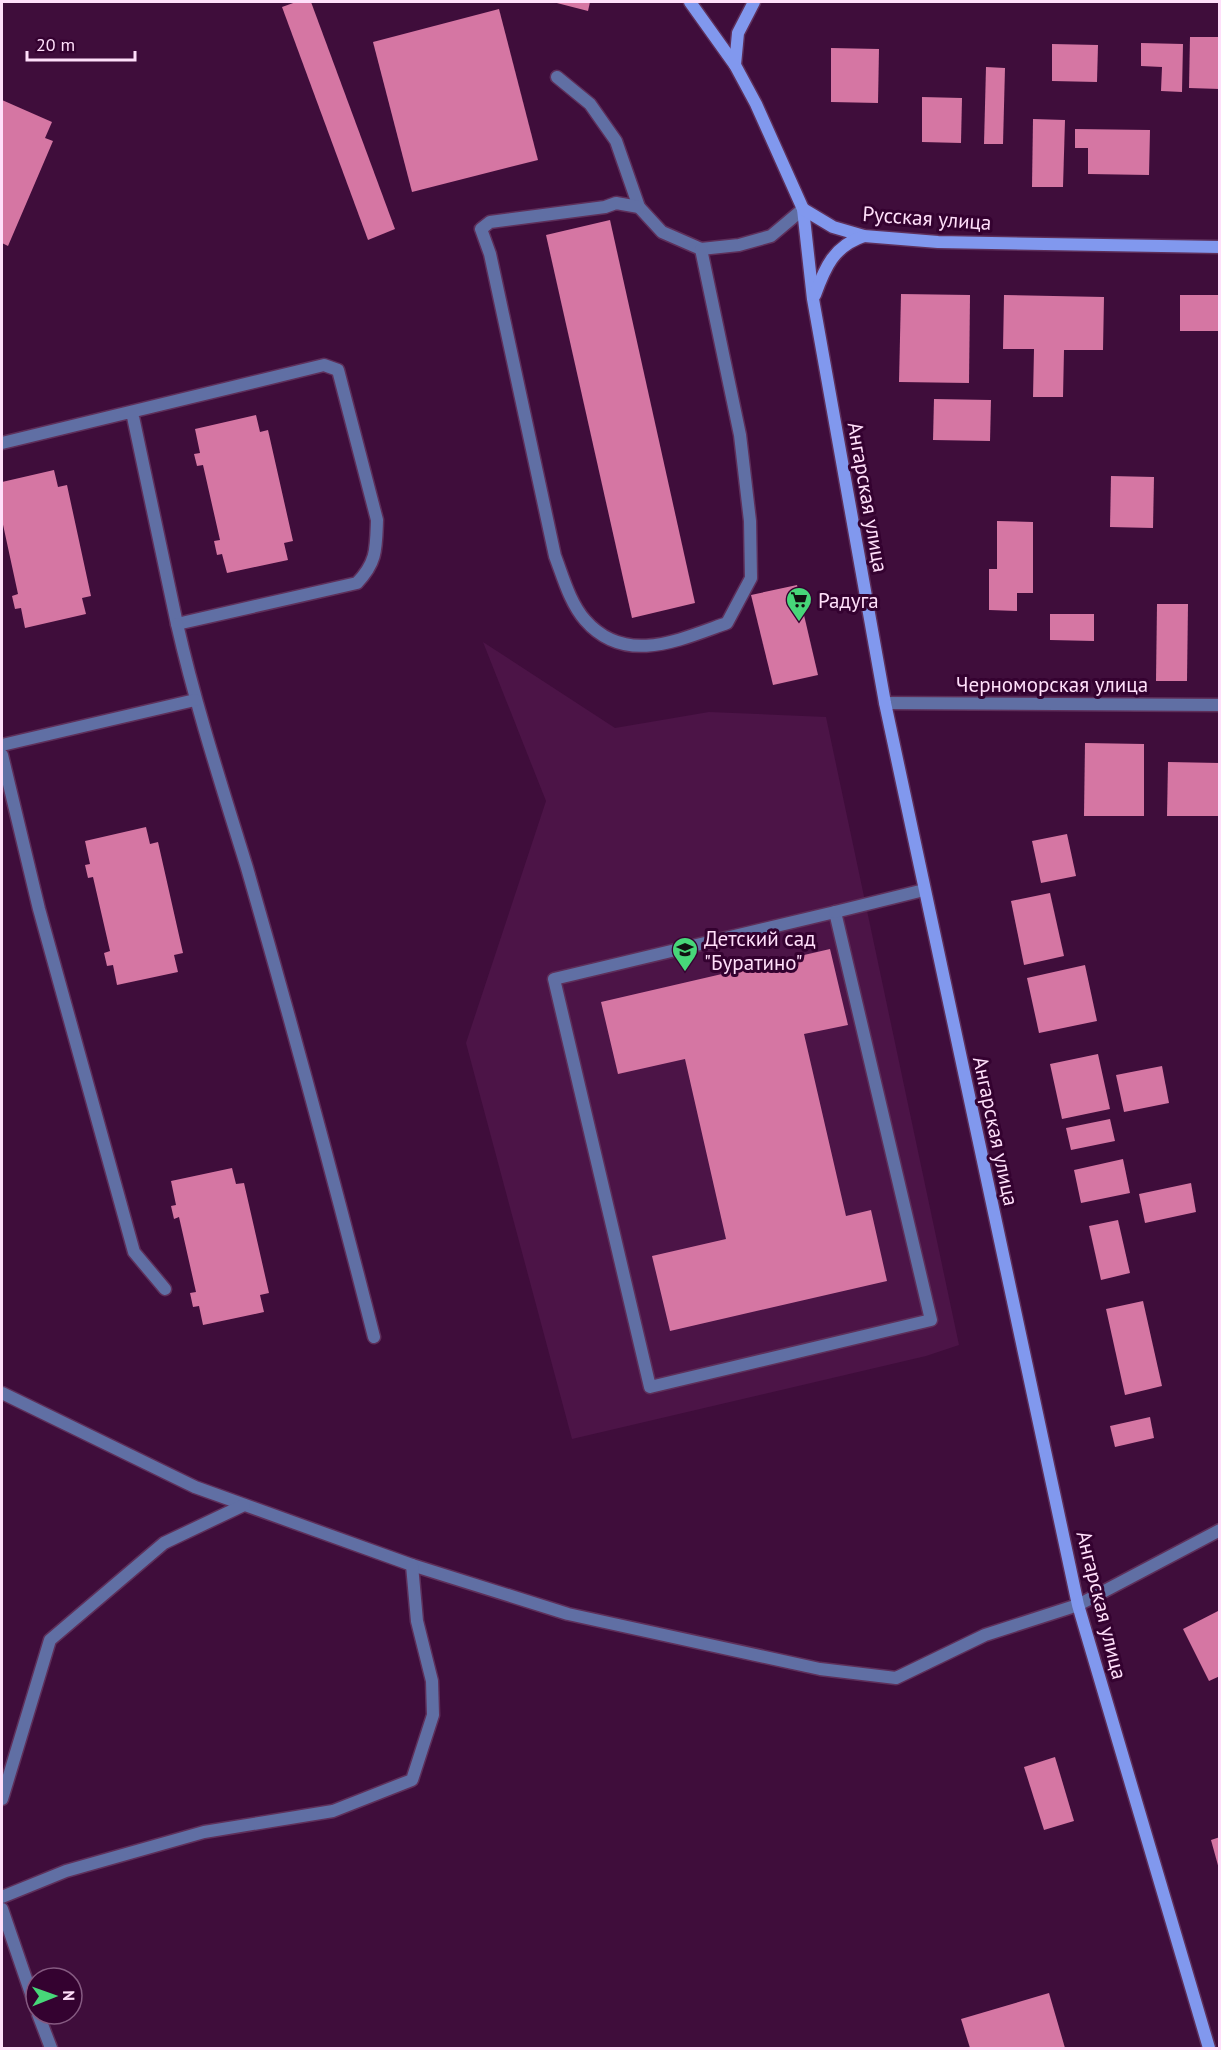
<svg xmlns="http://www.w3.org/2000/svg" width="1221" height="2050" font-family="'PT Sans',sans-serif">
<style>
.built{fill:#4c1447}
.building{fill:#d576a3}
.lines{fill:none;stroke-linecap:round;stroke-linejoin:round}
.service-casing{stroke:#5e2f5a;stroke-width:15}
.minor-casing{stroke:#5e2f5a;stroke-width:15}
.secondary-casing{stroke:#5e2f5a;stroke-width:15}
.service{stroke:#606fa4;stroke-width:12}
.minor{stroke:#606fa4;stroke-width:12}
.secondary{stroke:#8198ee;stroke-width:12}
.labels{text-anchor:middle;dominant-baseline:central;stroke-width:6;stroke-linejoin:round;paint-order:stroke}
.street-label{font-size:21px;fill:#ffdffa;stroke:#340230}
.poi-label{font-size:21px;fill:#ffdffa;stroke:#340230;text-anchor:start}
</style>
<rect width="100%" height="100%" fill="#3f0d3b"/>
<!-- built -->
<path class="built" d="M483 642 615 728 709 712 826 717 959 1345 926 1356 572 1439 466 1043 546 801Z"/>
<!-- building -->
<g class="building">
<path d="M296 2H311L395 229 368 240 282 7Z"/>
<path d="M553 2H590L588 11Z"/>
<path d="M499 9 538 160 412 192 373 42Z"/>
<path d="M1190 37H1220V89L1189 88Z"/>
<path d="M1141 43 1183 44 1182 92 1161 91 1162 67 1141 66Z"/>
<path d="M1052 44 1098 45 1097 82 1052 81Z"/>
<path d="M831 48 879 49 878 103 831 102Z"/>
<path d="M986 67 1005 68 1003 144H984Z"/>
<path d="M922 97 962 98 961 143 922 142Z"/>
<path d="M2 100 52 122 45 138 53 141 8 246 2 243Z"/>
<path d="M1033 119 1065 120 1063 187H1032Z"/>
<path d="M1075 129 1150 130 1149 175 1088 174V148H1075Z"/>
<path d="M610 220 695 603 632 618 546 235Z"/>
<path d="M901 294 970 295 969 383 899 382Z"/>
<path d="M1004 295 1104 297 1103 350H1064L1063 397H1033L1034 349H1003Z"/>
<rect x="1180" y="295" width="40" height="36"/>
<path d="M934 399 991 400 990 441 933 440Z"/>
<path d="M256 415 260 432 268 430 293 541 284 543 288 560 227 573 222 554 217 555 214 541 220 540 203 465 197 466 194 454 200 453 195 429Z"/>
<path d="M54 470 58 487 67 485 91 596 82 598 86 614 25 628 21 608 15 609 12 596 18 594 2 520V482Z"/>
<path d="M1111 476 1154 477 1153 528 1110 527Z"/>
<path d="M997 521 1033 522V593H1017V611L989 610V569H997Z"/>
<path d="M797 585 818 675 773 685 751 595Z"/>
<path d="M1157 604H1188L1187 681H1156Z"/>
<path d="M1050 614H1094V641L1050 640Z"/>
<path d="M1085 743 1144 744V816H1084Z"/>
<path d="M1168 762 1220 763V816H1167Z"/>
<path d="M146 827 150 844 158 842 183 953 174 955 178 972 117 985 113 965 107 966 104 953 110 951 93 877 88 878 85 865 90 864 85 841Z"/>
<path d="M1067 834 1076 876 1041 883 1032 841Z"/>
<path d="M1050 893 1064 956 1024 965 1011 901Z"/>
<path d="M830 949 848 1025 804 1034 846 1216 871 1210 887 1281 670 1331 652 1256 726 1239 685 1059 618 1074 601 1002Z"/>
<path d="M1085 965 1097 1021 1039 1033 1027 978Z"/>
<path d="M1098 1054 1110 1109 1062 1119 1050 1064Z"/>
<path d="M1162 1066 1169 1103 1124 1112 1116 1075Z"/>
<path d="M1110 1119 1115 1141 1071 1150 1066 1128Z"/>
<path d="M1123 1159 1130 1193 1081 1203 1074 1170Z"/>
<path d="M232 1168 236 1184 244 1183 269 1293 260 1295 264 1312 203 1325 199 1306 193 1307 190 1293 196 1292 179 1217 174 1219 171 1206 176 1205 171 1181Z"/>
<path d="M1191 1183 1196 1212 1145 1223 1139 1194Z"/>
<path d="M1118 1220 1130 1273 1101 1280 1089 1226Z"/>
<path d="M1143 1301 1162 1386 1125 1395 1106 1309Z"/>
<path d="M1150 1417 1154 1438 1115 1447 1110 1426Z"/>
<path d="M1220 1610V1676L1209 1681 1183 1629Z"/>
<path d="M1055 1757 1074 1821 1044 1830 1024 1767Z"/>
<path d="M1220 1837V1869H1219L1211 1840Z"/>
<path d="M1049 1993 1065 2048H970L961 2019Z"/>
</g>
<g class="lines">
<defs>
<g id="service">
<path d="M557 77 590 104 616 141 639 207 662 232 701 249 739 245 771 236 803 209"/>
<path d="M639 207 616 203 605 207 490 222 481 229 490 254 555 556C563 577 570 603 585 620 625 666 679 640 727 623L751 578 750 521 740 435 701 249"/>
<path d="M2 443 324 365 338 370 377 520C376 549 377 562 357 583L177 624 132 412"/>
<path d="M177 624C196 707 222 787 247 868 292 1024 334 1180 374 1337"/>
<path d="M2 745 195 700"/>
<path d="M2 755 39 909 134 1252 165 1289"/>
<path d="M835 912 931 1320 650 1387 554 979Z"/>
<path d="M835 912 924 890"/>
<path d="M2 1393 195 1487 412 1565 568 1614 820 1669 896 1678 985 1635 1078 1605"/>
<path d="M2 1799 50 1640 164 1543 244 1505"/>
<path d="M2 1897 66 1871 204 1832 333 1811 412 1780 433 1715 432 1681 417 1621 412 1565"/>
<path d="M2 1909 36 2008"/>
<path d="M38 2014 51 2048"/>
</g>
<g id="minor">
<path d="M885 703 1220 705"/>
<path d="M1078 1605 1220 1530"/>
</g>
<g id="secondary">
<path d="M690 2 735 65 756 104 803 209 813 299 885 703 1078 1605 1209 2048"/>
<path d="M735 65 738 33 754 2"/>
<path d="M803 209 833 227 864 236 938 242 1220 247"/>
<path d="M815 295C825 267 834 246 864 236"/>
</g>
</defs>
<!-- service casing -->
<use href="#service" class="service-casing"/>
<!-- minor casing -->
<use href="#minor" class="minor-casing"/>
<!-- secondary casing -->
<use href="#secondary" class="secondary-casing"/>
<!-- service -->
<use href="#service" class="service"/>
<!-- minor -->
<use href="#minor" class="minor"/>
<!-- secondary -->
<use href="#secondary" class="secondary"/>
</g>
<!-- icons -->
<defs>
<symbol id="supermarket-pin" viewBox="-11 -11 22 30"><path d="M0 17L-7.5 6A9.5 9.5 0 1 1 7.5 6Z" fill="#47d779" stroke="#340230"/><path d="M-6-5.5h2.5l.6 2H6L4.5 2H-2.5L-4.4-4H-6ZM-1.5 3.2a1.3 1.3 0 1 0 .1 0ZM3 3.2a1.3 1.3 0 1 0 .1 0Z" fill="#111"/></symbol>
<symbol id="school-pin" viewBox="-11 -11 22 30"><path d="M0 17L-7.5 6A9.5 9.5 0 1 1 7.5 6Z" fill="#47d779" stroke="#340230"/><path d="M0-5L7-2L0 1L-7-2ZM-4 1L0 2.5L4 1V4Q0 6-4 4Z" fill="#111"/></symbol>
</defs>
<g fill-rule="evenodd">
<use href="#supermarket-pin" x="784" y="585" width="30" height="40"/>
<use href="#school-pin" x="670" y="935" width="30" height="40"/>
</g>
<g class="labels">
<!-- street labels -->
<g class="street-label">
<text transform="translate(927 218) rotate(4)">Русская улица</text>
<text transform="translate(868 497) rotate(80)">Ангарская улица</text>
<text x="1052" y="684">Черноморская улица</text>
<text transform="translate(996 1131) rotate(78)">Ангарская улица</text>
<text transform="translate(1102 1605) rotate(76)">Ангарская улица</text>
</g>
<!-- poi labels -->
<g class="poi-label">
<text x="818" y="600">Радуга</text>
<text x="704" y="938">Детский сад<tspan x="704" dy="24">"Буратино"</tspan></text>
</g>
</g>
<!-- border -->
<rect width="1221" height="2050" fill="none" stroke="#ffdffa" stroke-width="6"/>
<!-- north arrow -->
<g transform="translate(54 1996) rotate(89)"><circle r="28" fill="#340230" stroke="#855a81" stroke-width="1.5"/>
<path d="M0-4.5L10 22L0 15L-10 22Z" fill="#47d779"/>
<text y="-9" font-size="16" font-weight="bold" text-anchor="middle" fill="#ffdffa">N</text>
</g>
<!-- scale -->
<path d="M27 51v9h108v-9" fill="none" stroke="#ffdffa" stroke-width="3"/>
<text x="36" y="51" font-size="18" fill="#ffdffa" stroke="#340230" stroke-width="4.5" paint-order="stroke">20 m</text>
</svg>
